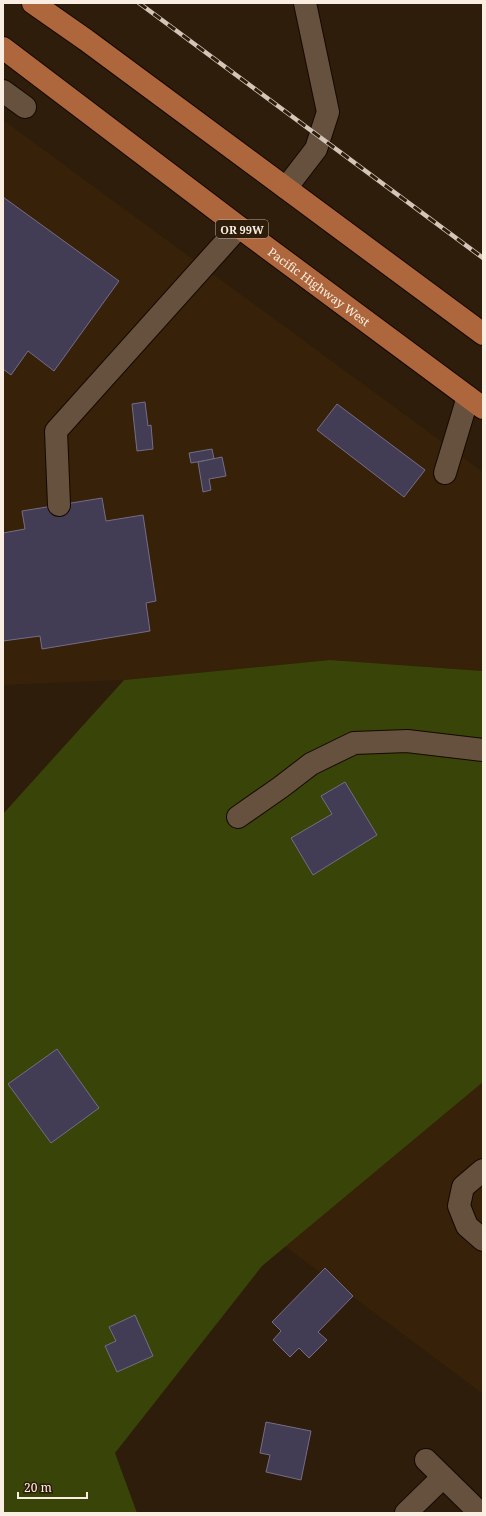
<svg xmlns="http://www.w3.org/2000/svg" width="486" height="1516" font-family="'Noto Serif',serif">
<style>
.built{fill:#372108}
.green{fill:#384408}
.building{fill:#423c54;stroke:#746d87}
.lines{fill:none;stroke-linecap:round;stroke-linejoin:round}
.minor-casing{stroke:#160700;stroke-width:24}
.major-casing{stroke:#160700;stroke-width:24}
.minor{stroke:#65513e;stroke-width:22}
.major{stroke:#ae673d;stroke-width:22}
.rail-casing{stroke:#d3c6b9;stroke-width:4.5}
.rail{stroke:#2e1d0a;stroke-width:3;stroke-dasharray:9;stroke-linecap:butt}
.labels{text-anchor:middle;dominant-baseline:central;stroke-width:3.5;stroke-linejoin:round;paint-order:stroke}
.shield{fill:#2e1d0a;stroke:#bdafa1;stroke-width:1}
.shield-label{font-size:11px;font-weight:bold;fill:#faeee2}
.street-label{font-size:12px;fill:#faeee2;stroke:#2e1d0a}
</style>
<rect width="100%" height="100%" fill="#2e1d0a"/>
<!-- built -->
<g class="built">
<path d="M3 120 483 472V671L330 660 124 680 3 685Z"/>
<path d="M483 1082V1394L285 1246Z"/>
</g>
<!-- green -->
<path class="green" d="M330 660 483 671V1082L262 1266 115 1453 137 1513H3V814L124 680Z"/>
<!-- building -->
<g class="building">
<path d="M3 197 119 281 54 371 28 351 11 375 3 369Z"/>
<path d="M145 402 148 426 151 425 153 449 137 451 132 404Z"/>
<path d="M337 404 425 470 404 497 317 430Z"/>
<path d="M212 449 214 459 191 463 189 453Z"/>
<path d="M222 457 226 476 209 479 211 490 203 492 198 462Z"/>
<path d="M102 498 106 521 143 515 156 601 146 603 150 631 42 649 40 636 3 641V533L25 529 22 511Z"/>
<path d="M345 782 377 835 313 875 291 838 332 814 321 796Z"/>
<path d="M57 1049 99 1108 51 1143 8 1084Z"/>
<path d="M325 1268 353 1296 318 1332 327 1340 309 1358 299 1348 290 1357 273 1340 281 1331 272 1322Z"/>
<path d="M135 1315 153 1356 117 1372 105 1346 116 1341 109 1327Z"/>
<path d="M266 1422 311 1431 301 1480 266 1472 270 1455 260 1453Z"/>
</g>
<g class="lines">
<defs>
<g id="minor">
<path d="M3 91 25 107"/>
<path d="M286 188 316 149 328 112 305 3"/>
<path d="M445 473 468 397"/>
<path d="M59 505 56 431 239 227"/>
<path d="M238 817 281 787 311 764 354 743 407 741 483 750"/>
<path d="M483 1170 463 1187 459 1206 467 1226 483 1240"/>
<path d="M426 1460 480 1513"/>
<path d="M406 1513 443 1477"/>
</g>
<g id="major">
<path d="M33 3 86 40 483 334"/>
<path id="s1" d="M3 48 239 227 483 408"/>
</g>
</defs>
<!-- minor casing -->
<use href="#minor" class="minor-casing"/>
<!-- major casing -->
<use href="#major" class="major-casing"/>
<!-- minor -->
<use href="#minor" class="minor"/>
<!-- major -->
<use href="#major" class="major"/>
<defs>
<path id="rail" d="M139 3 483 258"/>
</defs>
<!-- rail casing -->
<use href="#rail" class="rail-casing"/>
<!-- rail -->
<use href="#rail" class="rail"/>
</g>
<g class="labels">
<!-- shield labels -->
<rect class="shield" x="216" y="220" width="52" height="18" rx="3"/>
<g class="shield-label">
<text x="242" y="229">OR 99W</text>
</g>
<!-- street labels -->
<g class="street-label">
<text stroke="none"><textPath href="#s1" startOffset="396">Pacific Highway West</textPath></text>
</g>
</g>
<!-- border -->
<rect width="486" height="1516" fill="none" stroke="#faeee2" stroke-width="8"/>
<!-- scale -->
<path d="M18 1492v6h69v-6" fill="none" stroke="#faeee2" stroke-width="2"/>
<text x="24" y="1492" font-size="12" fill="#faeee2" stroke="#2e1d0a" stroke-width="3" paint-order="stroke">20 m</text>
</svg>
